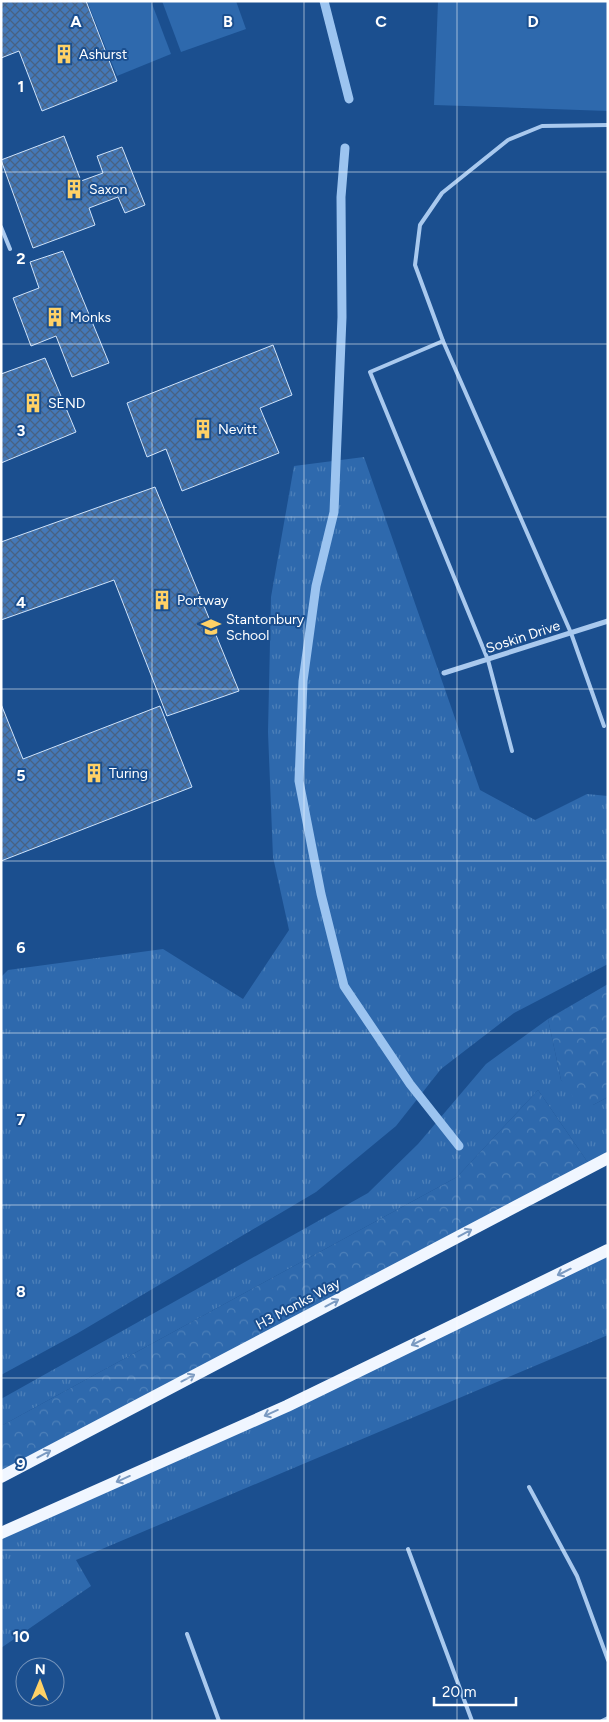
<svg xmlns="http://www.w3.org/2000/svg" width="609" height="1722" font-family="Figtree,sans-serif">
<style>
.grass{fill:url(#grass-tufts)}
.forest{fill:url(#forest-crowns)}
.garden{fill:#2e69ad}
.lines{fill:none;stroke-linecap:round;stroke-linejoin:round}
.stream{stroke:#9cc4f0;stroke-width:9}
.building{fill:url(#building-cross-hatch);stroke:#cfe3fa}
.lane{stroke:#a9c9ee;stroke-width:4}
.street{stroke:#a9c9ee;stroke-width:5}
.primary{stroke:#f0f6ff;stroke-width:12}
.oneway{stroke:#7b9ac1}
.grid{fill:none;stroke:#fff;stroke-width:1;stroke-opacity:0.55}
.labels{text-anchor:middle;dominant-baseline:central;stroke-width:4;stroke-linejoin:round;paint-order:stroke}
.poi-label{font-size:14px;fill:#fff;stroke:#1b4f8f;text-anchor:start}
.street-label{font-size:14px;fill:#fff;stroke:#1b4f8f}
.grid-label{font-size:16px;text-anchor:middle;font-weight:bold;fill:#fff;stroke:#1b4f8f;stroke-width:4;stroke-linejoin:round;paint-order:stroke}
</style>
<defs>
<pattern id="grass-tufts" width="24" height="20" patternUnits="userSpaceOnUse" patternTransform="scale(1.25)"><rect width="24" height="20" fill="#2e69ad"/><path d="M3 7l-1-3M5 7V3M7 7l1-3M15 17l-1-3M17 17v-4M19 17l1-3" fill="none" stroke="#4d80b9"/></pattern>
<pattern id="forest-crowns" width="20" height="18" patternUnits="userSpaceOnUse" patternTransform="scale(1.25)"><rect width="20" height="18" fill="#2e69ad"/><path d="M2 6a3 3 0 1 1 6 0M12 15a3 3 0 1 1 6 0" fill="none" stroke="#4d80b9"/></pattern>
<pattern id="building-cross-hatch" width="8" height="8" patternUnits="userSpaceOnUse" patternTransform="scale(1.25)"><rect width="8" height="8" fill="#4478b7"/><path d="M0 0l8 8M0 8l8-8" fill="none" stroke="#486282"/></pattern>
</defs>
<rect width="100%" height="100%" fill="#1b4f8f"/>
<!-- grass -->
<g class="grass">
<path d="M364 457 480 790 535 820 587 794 608 796V964L514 1013 441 1069 396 1126 316 1192 78 1333 1 1375V977L8 970 163 949 243 999 289 930 273 857 268 732 271 597 294 466Z"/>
<path d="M548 1019 561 1080 593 1105 608 1097V1158L591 1167 538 1090 457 1177 1 1426V1399L368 1193 418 1144 486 1064Z"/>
<path d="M608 1250V1335L76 1560 91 1586 1 1648V1533Z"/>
</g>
<!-- forest -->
<g class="forest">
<path d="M608 984V1097L593 1105H579L561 1080 548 1019Z"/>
<path d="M538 1090 591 1167 1 1477V1426L457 1177Z"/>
</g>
<!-- garden -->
<g class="garden">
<path d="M87 1H151L171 54 117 76Z"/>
<path d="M162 1H236L246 29 181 52Z"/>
<path d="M438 1H608V111L434 105Z"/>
</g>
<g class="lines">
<!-- stream -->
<g class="stream">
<path d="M324 1 349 99"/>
<path d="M345 148 341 197 342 317 334 512 316 586 303 681 299 781 321 894 344 986 410 1084 459 1146"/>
</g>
</g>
<!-- building -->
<g class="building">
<path d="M1 1H86L117 81 42 111 19 51 1 58Z"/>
<path d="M64 136 81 181 103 173 97 156 122 147 145 205 125 213 118 197 89 208 95 225 33 248 1 160Z"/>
<path d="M63 251 109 363 72 377 56 336 31 346 13 298 39 288 30 262Z"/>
<path d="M273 345 292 395 260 408 279 453 182 491 166 449 147 457 127 403Z"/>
<path d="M45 358 76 432 1 463V374Z"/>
<path d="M155 487 239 691 167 716 114 580 1 620V542Z"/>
<path d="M1 704 23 759 160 706 192 787 1 861Z"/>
</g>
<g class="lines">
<!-- lane -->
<g class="lane">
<path d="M1 227 10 249"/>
<path d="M443 341 370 372 488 660 512 751"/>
<path d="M604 726 571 633 443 341 415 265 420 225 442 193 508 140 542 126 608 125"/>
<path d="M529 1487 577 1576 608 1660"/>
<path d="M408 1549 472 1721"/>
<path d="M187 1634 219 1721"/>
<path d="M602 1721 608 1718"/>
</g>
<!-- street -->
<path class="street" d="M444 673 608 621"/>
<!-- primary -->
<g class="primary">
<path d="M1 1477 608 1158"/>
<path d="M1 1533 287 1406 608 1250"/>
</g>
</g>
<!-- one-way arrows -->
<defs><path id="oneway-shaft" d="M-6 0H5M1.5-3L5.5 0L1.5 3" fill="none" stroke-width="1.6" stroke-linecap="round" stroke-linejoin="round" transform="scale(1.25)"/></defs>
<g class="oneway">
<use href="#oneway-shaft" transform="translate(465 1233) rotate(-28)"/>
<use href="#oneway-shaft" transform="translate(564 1272) rotate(154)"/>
<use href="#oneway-shaft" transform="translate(332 1303) rotate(-28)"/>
<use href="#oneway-shaft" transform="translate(418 1342) rotate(154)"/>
<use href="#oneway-shaft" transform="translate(188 1378) rotate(-28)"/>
<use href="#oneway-shaft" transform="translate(271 1413) rotate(156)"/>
<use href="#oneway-shaft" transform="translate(44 1454) rotate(-28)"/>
<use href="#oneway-shaft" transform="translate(123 1479) rotate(156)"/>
</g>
<!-- grid -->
<path class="grid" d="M152 1V1721M304 1V1721M457 1V1721M1 172H608M1 344H608M1 517H608M1 689H608M1 861H608M1 1033H608M1 1205H608M1 1378H608M1 1550H608"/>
<!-- icons -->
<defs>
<symbol id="building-bare" viewBox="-9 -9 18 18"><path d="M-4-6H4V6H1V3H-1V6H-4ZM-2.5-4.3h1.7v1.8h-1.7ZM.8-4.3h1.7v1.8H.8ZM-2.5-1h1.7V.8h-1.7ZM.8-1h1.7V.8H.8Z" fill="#ffd166" stroke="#1b4f8f" stroke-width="2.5" paint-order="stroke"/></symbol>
<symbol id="school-bare" viewBox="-9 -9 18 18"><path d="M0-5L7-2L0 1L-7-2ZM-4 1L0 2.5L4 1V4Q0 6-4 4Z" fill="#ffd166" stroke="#1b4f8f" stroke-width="2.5" paint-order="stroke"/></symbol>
</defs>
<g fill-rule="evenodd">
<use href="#building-bare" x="50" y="40" width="28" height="28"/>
<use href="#building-bare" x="60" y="175" width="28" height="28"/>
<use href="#building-bare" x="41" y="303" width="28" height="28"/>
<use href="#building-bare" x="19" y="389" width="28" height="28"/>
<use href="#building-bare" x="189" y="415" width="28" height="28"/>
<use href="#building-bare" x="148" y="586" width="28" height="28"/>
<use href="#school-bare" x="197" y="613" width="28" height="28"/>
<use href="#building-bare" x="80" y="759" width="28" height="28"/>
</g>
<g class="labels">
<!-- poi labels -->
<g class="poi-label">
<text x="79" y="54">Ashurst</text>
<text x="89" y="189">Saxon</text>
<text x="70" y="317">Monks</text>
<text x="48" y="403">SEND</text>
<text x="218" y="429">Nevitt</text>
<text x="177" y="600">Portway</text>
<text x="226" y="619">Stantonbury<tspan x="226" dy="16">School</tspan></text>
<text x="109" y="773">Turing</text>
</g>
<!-- street labels -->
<g class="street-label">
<text transform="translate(523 637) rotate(-18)">Soskin Drive</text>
<text transform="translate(298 1304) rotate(-28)">H3 Monks Way</text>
</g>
</g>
<g class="grid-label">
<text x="76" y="27">A</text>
<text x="228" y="27">B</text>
<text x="381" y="27">C</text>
<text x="533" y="27">D</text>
<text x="21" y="92">1</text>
<text x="21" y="264">2</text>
<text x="21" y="436">3</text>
<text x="21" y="608">4</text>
<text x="21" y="781">5</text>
<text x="21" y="953">6</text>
<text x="21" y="1125">7</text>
<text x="21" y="1297">8</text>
<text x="21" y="1469">9</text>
<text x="21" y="1642">10</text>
</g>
<!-- border -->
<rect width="609" height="1722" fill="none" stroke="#ffffff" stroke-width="5"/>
<!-- north arrow -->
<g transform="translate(40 1682) rotate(1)"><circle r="24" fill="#1b4f8f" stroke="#7695bc"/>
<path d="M0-4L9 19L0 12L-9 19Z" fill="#ffd166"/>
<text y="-8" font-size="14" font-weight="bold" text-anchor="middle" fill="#ffffff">N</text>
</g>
<!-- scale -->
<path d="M434 1697v8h82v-8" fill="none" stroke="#ffffff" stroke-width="2.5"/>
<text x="442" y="1697" font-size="15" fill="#ffffff" stroke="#1b4f8f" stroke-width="4" paint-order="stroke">20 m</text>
</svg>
